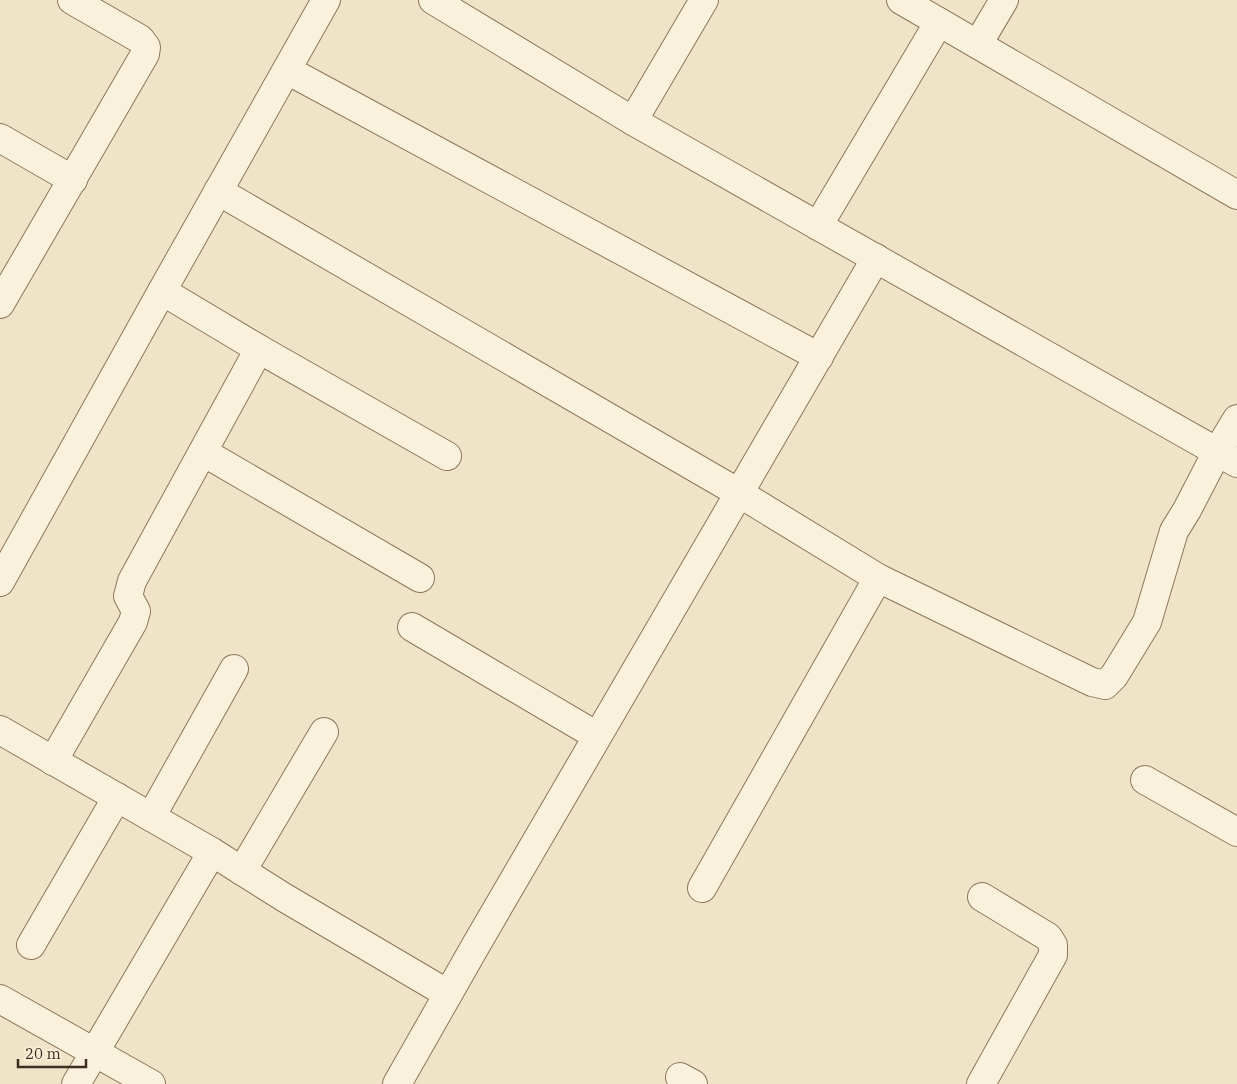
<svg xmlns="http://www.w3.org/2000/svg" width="1237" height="1084" font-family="'IBM Plex Serif',serif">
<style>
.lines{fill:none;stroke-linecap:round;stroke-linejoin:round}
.minor-casing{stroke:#8d765c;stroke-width:30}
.minor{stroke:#faf1dc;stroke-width:28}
</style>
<rect width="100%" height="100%" fill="#f0e4c8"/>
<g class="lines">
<defs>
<g id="minor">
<path d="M433 0 633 121 1237 463"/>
<path d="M901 0 1237 195"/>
<path d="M978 44 1004 0"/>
<path d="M287 70 819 357"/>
<path d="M633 121 704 0"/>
<path d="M0 138 73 180"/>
<path d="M218 191 739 493 878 578 1092 682 1105 685 1114 676 1147 622 1174 531 1187 510 1217 452 1237 419"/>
<path d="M818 226 939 22"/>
<path d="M162 291 259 349 447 456"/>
<path d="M0 304 145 54 146 47 140 39 72 0"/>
<path d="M203 452 420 578"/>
<path d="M0 582 162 291 326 0"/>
<path d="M412 627 597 736"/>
<path d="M0 730 212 852 285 898 448 994"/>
<path d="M53 761 133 622 136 611 128 596 132 581 259 349"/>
<path d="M1145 780 1237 832"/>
<path d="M151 817 234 669"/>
<path d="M242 871 324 732"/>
<path d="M702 888 878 578"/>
<path d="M31 945 117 797"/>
<path d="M0 999 151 1084"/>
<path d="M680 1077 693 1084"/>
<path d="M76 1084 212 852"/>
<path d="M397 1084 476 945 876 258"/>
<path d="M981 1084 1053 955V945L1048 937 982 897"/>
</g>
</defs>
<!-- minor casing -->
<use href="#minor" class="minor-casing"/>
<!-- minor -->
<use href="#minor" class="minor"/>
</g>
<!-- scale -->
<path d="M18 1059v8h68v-8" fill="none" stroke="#3d2e20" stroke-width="2.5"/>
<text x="25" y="1059" font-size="15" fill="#3d2e20" stroke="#f7eed8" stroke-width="4" paint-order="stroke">20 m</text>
</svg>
